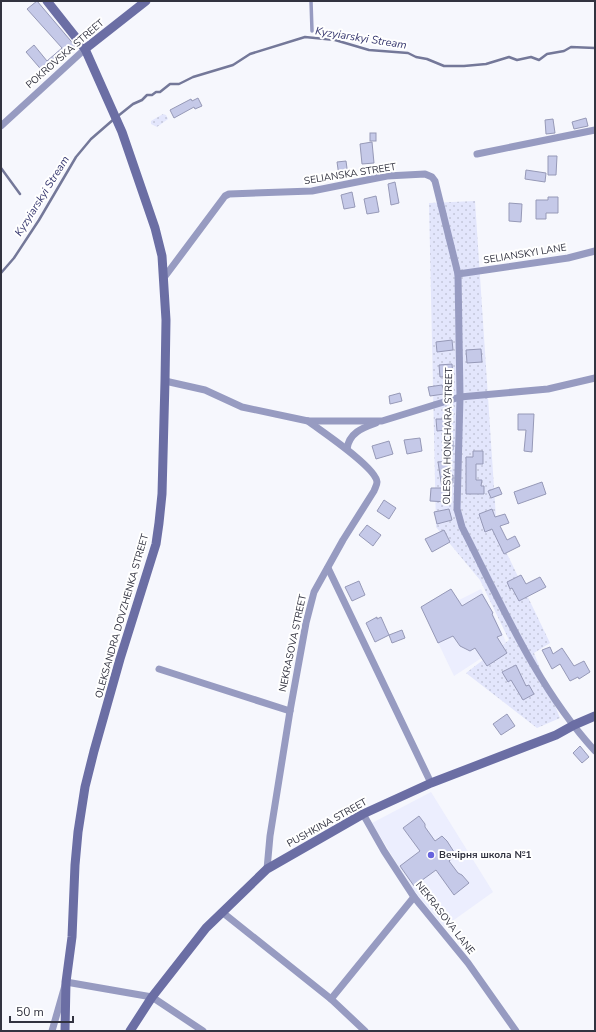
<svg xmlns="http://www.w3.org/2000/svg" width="596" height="1032" font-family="'Nunito Sans',sans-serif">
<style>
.built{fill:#eceefe}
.grass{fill:url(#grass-dots)}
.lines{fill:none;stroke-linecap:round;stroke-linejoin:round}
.stream{stroke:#747899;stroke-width:2.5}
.building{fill:#c5c9e8;stroke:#9699b7}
.lane{stroke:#979bc1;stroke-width:3.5}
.street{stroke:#979bc1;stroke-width:7}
.secondary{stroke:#6b6ea4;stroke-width:9}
.poi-dot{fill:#6663dd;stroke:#fff;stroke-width:1.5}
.labels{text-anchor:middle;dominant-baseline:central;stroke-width:4;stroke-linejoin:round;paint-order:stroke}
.street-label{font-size:10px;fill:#323340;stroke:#fff}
.poi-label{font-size:10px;font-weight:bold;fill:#323340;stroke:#fff;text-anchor:start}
.water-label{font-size:11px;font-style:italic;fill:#37386f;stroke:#fff}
</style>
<defs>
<pattern id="grass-dots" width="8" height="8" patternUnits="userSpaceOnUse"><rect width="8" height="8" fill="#e3e6fc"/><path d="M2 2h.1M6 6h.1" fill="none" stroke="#c3c6d9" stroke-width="1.8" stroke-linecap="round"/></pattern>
</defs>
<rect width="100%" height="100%" fill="#f6f7fd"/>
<!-- built -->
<g class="built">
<path d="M451 589 459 600 481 589 493 613 506 642 454 676 421 607Z"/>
<path d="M431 792 493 892 444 927 412 888 372 823Z"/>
</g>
<!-- grass -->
<g class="grass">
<path d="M163 114 166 115 168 119 157 127 151 124V121Z"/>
<path d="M475 201 497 533 550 643 534 653 560 718 537 728 466 673 509 640 480 580 436 527 429 203Z"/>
</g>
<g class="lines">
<!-- stream -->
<g class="stream">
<path d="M118 116 133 104 142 100 147 95H152L156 92H160L170 84H179L193 77 233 65 250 54 305 37 335 40 369 50 408 53 416 57 427 59 444 66H464L486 64 509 57 517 60 531 57 539 60 547 54 564 51 571 47 595 48"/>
<path d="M1 168 20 194"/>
<path d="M1 273 14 258 39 220 76 157 91 139 114 119"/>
</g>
</g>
<!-- building -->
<g class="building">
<path d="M37 1 76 47 45 74 26 52 34 45 47 61 62 48 27 9Z"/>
<path d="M198 98 202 106 195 109 194 107 174 118 170 110 191 99 192 101Z"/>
<path d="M586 118 588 126 574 129 572 122Z"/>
<path d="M553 119 555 133 546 134 545 120Z"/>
<rect x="370" y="133" width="6" height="8"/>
<path d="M372 142 374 163 362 164 360 144Z"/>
<path d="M548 156H557L556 175H548Z"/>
<path d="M346 161 348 176H339L337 162Z"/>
<path d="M526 170 546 173 545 182 525 179Z"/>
<path d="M395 182 399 203 391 205 388 184Z"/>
<path d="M352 192 355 207 344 209 341 195Z"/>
<path d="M376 196 379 212 367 214 364 199Z"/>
<path d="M548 197H558V213H546V219H536V200H548Z"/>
<path d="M509 203 522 204 521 222 509 221Z"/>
<path d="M452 340 453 350 437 352 436 342Z"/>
<path d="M481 349 482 362 467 363 466 350Z"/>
<path d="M452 364 453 376 440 377 439 365Z"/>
<path d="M442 385 444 394 430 396 428 387Z"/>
<path d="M400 393 402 401 390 404 389 396Z"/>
<path d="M518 414H534L532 452 524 451 526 430H518Z"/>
<path d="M436 419H447L448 430 437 431Z"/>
<path d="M420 438 422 451 407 454 404 440Z"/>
<path d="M389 441 393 454 376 459 372 446Z"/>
<path d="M453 441V450H446V442Z"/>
<path d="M473 451H483V464H476V480H482L481 486H484V494H466V457H473Z"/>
<path d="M449 461 451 475H453V483H449L448 502 430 501 431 488H442L438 462Z"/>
<path d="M542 482 546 494 518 504 514 492Z"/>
<path d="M499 487 502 494 491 498 488 491Z"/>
<path d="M384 500 396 508 389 519 377 511Z"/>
<path d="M449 509 452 520 437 524 434 512Z"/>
<path d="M492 509 495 517 505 514 509 523 500 526 507 540 515 536 520 546 504 554 492 529 485 532 479 514Z"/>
<path d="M367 525 381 535 373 546 359 535Z"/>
<path d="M444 530 450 542 432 552 425 539Z"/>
<path d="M521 575 526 584 540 577 546 587 519 601 512 588 510 589 507 582Z"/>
<path d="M359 581 365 595 352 601 345 587Z"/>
<path d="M451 589 462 606 482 594 493 613 492 614 502 635 497 637 507 653 487 666 475 648 470 651 460 646 453 636 438 643 421 607Z"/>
<path d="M377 617V619L381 617 389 635 375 642 366 623Z"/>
<path d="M402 630 405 638 392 643 389 635Z"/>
<path d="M550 647 553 654 562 648 574 666 584 661 590 672 579 679 578 677 570 681 560 664 552 669 542 650Z"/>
<path d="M516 665 526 686 529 685 534 694 523 700 511 680 508 682 502 672Z"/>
<path d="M507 714 515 726 501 735 493 724Z"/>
<path d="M580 746 589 757 582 763 573 753Z"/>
<path d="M419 816 425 824V827L435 841 442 836 447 841 456 855 449 861 458 873 462 875 469 883 454 895 436 870 414 886 400 866 420 851 403 828Z"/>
</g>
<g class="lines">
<!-- lane -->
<path class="lane" d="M311 1 312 31"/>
<!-- street -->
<g class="street">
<path d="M1 126 85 49"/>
<path d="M477 154 595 130"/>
<path d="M458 274 568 258 595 251"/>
<path d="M163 279 225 196 229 194 312 191 387 176 425 174 432 177 435 181 458 274 460 397 457 509 462 527C501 603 537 688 595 751"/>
<path d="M165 381 205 390 242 407 308 421H382L460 397 548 389 595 378"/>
<path d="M347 449C349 433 362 428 376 423"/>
<path d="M328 568 431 783"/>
<path d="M159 669 290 711"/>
<path d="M363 814 384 851 414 897 468 963 516 1031"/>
<path d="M267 869 270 836 290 711 306 623 314 592 343 540 374 491C375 488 377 485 377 482 376 467 321 431 308 421"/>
<path d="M222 912 331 999 365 1031"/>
<path d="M331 999 414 897"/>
<path d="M52 1031 66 982 152 997 203 1031"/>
</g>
<!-- secondary -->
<g class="secondary">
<path d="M47 1 85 49 122 132 155 228 162 256 166 320 165 381 162 494 159 523 156 544 120 659 94 751 85 787 78 832 75 865 72 937 66 982 65 1031"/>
<path d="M85 49 146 1"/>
<path d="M130 1031 152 997 206 928 267 869 363 814 431 783 556 735 574 725 595 716"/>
</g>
</g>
<!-- markers -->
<circle class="poi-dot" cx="431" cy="855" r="4"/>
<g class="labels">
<!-- street labels -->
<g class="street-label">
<text transform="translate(65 54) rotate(-41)">POKROVSKA STREET</text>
<text transform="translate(350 174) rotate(-9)">SELIANSKA STREET</text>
<text transform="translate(525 254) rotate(-9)">SELIANSKYI LANE</text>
<text transform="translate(448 436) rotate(-89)">OLESYA HONCHARA STREET</text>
<text transform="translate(122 616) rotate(-74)">OLEKSANDRA DOVZHENKA STREET</text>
<text transform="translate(293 643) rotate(-78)">NEKRASOVA STREET</text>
<text transform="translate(327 823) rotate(-29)">PUSHKINA STREET</text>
<text transform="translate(445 918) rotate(52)">NEKRASOVA LANE</text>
</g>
<!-- poi labels -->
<g class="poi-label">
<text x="439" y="855">Вечірня школа №1</text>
</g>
<!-- water labels -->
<g class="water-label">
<text transform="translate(361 38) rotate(9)">Kyzyiarskyi Stream</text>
<text transform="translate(42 196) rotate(-58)">Kyzyiarskyi Stream</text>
</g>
</g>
<!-- border -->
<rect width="596" height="1032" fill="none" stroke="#323340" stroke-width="4"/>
<!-- scale -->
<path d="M10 1016v6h63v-6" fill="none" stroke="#323340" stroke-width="2"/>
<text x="16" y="1016" font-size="12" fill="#323340" stroke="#ffffff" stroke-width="3" paint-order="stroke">50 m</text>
</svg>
